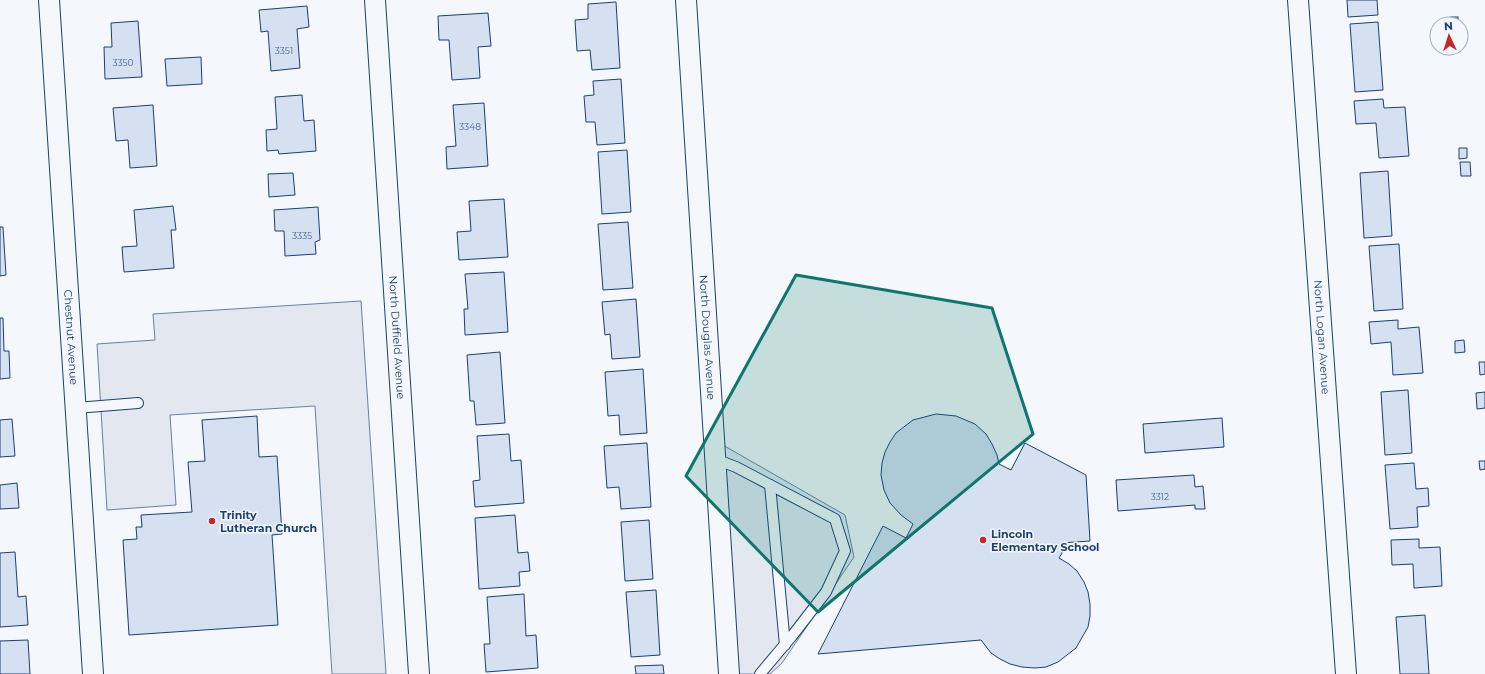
<svg xmlns="http://www.w3.org/2000/svg" width="1485" height="674" font-family="Montserrat,sans-serif">
<style>
.parking{fill:#e3e8f0;stroke:#687fa3}
.building{fill:#d5e0f0;stroke:#1d3f73}
.lines{fill:none;stroke-linecap:round;stroke-linejoin:round}
.service-casing{stroke:#1d3f73;stroke-width:12}
.minor-casing{stroke:#1d3f73;stroke-width:22}
.service{stroke:#f4f7fb;stroke-width:10}
.minor{stroke:#f4f7fb;stroke-width:20}
.marked{fill:#0f766e;fill-opacity:0.2;stroke:#0f766e;stroke-width:3;stroke-linejoin:round}
.poi-dot{fill:#c62828;stroke:#f4f7fb;stroke-width:1.5}
.labels{text-anchor:middle;dominant-baseline:central;stroke-width:3;stroke-linejoin:round;paint-order:stroke}
.number-label{font-size:9px;fill:#4b6792}
.street-label{font-size:11px;fill:#1d3f73;stroke:#f4f7fb}
.poi-label{font-size:11px;font-weight:bold;fill:#1d3f73;stroke:#f4f7fb;text-anchor:start}
</style>
<rect width="100%" height="100%" fill="#f4f7fb"/>
<!-- parking -->
<g class="parking">
<path d="M361 301 386 674H332L315 406 170 415 176 505 107 510 97 344 155 340 153 314Z"/>
<path d="M714 440 845 515 854 557 782 663 770 674H729Z"/>
</g>
<!-- building -->
<g class="building">
<path d="M1347 0H1377L1378 15 1348 17Z"/>
<path d="M616 2 620 68 592 70 590 50 577 51 575 20 588 19V4Z"/>
<path d="M307 6 309 27 297 29 300 68 271 71 268 31 261 32 259 10Z"/>
<path d="M488 13 491 46 478 47 480 78 452 80 449 40H439L438 16Z"/>
<rect x="1451" y="17" width="7" height="7"/>
<path d="M138 21 142 77 105 79 104 47H112L111 23Z"/>
<path d="M1378 22 1383 90 1355 92 1350 24Z"/>
<path d="M201 57 202 84 167 86 165 59Z"/>
<path d="M621 79 625 143 597 145 595 122H586L584 96 594 95 593 81Z"/>
<path d="M302 95 304 121 314 120 316 151 279 154 278 150 267 151 266 130 277 129 275 97Z"/>
<path d="M1383 99 1384 108 1405 107 1409 156 1379 158 1376 123 1356 124 1354 101Z"/>
<path d="M484 103 488 166 447 169 446 147 456 146 453 105Z"/>
<path d="M153 105 157 166 130 168 128 140 116 141 113 108Z"/>
<path d="M1459 148H1467V158L1459 159Z"/>
<path d="M627 150 631 212 602 214 598 152Z"/>
<path d="M1460 162H1470L1471 176H1461Z"/>
<path d="M1388 171 1392 236 1364 238 1360 173Z"/>
<path d="M293 173 295 195 269 197 268 174Z"/>
<path d="M504 199 508 257 459 260 457 232 471 231 469 201Z"/>
<path d="M173 206 176 230H171L174 268 124 272 122 247 137 246 134 210Z"/>
<path d="M318 207 320 240 315 242 316 254 285 256 284 231H275L274 210Z"/>
<path d="M628 222 633 288 603 290 598 224Z"/>
<path d="M0 227H3L6 275 0 276Z"/>
<path d="M1399 244 1403 309 1374 311 1369 246Z"/>
<path d="M504 272 508 332 465 335 464 309H468L465 274Z"/>
<path d="M636 299 640 357 612 359 610 334 605 335 602 302Z"/>
<path d="M0 318H3L4 351H9L10 378 0 379Z"/>
<path d="M1398 320V329L1419 327 1423 373 1393 375 1391 342 1371 344 1369 322Z"/>
<path d="M1464 340 1465 352 1455 353V341Z"/>
<path d="M500 352 505 423 476 425 474 401H470L467 355Z"/>
<path d="M1479 362H1485V374L1480 375Z"/>
<path d="M643 369 647 433 620 435 619 415 608 416 605 372Z"/>
<path d="M1408 390 1412 453 1385 455 1381 392Z"/>
<path d="M1485 392V408L1477 409 1476 393Z"/>
<path d="M936 414 956 416 975 424 986 434 992 444 997 455 999 464 1011 470 1025 443 1086 475 1090 541 1061 543 1062 553 1059 558 1069 564 1077 571 1084 582 1088 592 1090 604V616L1088 627 1076 648 1058 662 1046 667 1035 668 1022 667 1010 664 1000 659 991 653 981 640 818 654 883 526 906 538 913 524 901 515 890 503 884 490 881 475 882 463 885 452 890 442 896 433 913 420Z"/>
<path d="M257 416 259 457 277 456 282 534 272 535 278 625 129 635 123 540 137 539 136 527H142L141 515 192 512 188 462 205 461 202 420Z"/>
<path d="M1222 418 1224 447 1145 453 1143 424Z"/>
<path d="M12 419 15 456 0 457V420Z"/>
<path d="M509 434 511 461 521 460 524 503 475 507 473 481 480 480 477 436Z"/>
<path d="M647 443 651 507 621 509 619 487 607 488 604 446Z"/>
<path d="M1479 461H1485V469L1480 470Z"/>
<path d="M1414 463 1416 489 1428 488 1429 506 1417 507 1418 527 1390 529 1385 465Z"/>
<path d="M1194 475 1195 487 1203 486 1205 509H1195V505L1118 511 1116 480Z"/>
<path d="M17 483 19 508 0 509V485Z"/>
<path d="M515 515 518 553 528 552 530 571 519 572 520 586 479 589 475 518Z"/>
<path d="M649 520 653 579 625 581 621 522Z"/>
<path d="M1419 539V548L1440 547 1442 586 1414 588 1413 564 1392 565 1391 540Z"/>
<path d="M15 552 18 597 26 596 28 625 0 627V553Z"/>
<path d="M656 590 660 655 631 657 626 592Z"/>
<path d="M524 594 526 636 536 635 538 668 486 672 484 644H490L487 597Z"/>
<path d="M1425 615 1429 674H1400L1396 617Z"/>
<path d="M28 640 30 674H0V641Z"/>
<path d="M663 665 664 674H636L635 666Z"/>
</g>
<g class="lines">
<defs>
<g id="service">
<path d="M76 408 138 403"/>
<path d="M715 459 736 467 835 519 845 551 826 592 792 636 760 674"/>
<path d="M770 485 785 645"/>
</g>
<g id="minor">
<path id="s1" d="M49 0 93 674"/>
<path id="s2" d="M375 0 419 674"/>
<path id="s3" d="M686 0 729 674"/>
<path id="s4" d="M1298 0 1346 674"/>
</g>
</defs>
<!-- service casing -->
<use href="#service" class="service-casing"/>
<!-- minor casing -->
<use href="#minor" class="minor-casing"/>
<!-- service -->
<use href="#service" class="service"/>
<!-- minor -->
<use href="#minor" class="minor"/>
</g>
<!-- marked area -->
<path class="marked" d="M796 275 992 308 1033 434 818 612 686 476Z"/>
<!-- markers -->
<g class="poi-dot">
<circle cx="212" cy="521" r="4"/>
<circle cx="983" cy="540" r="4"/>
</g>
<g class="labels">
<!-- number labels -->
<g class="number-label">
<text x="284" y="50">3351</text>
<text x="123" y="62">3350</text>
<text x="470" y="126">3348</text>
<text x="302" y="235">3335</text>
<text x="1160" y="496">3312</text>
</g>
<!-- street labels -->
<g class="street-label">
<text stroke="none"><textPath href="#s1" startOffset="338">Chestnut Avenue</textPath></text>
<text stroke="none"><textPath href="#s2" startOffset="338">North Duffield Avenue</textPath></text>
<text stroke="none"><textPath href="#s3" startOffset="338">North Douglas Avenue</textPath></text>
<text stroke="none"><textPath href="#s4" startOffset="338">North Logan Avenue</textPath></text>
</g>
<!-- poi labels -->
<g class="poi-label">
<text x="220" y="515">Trinity<tspan x="220" dy="13">Lutheran Church</tspan></text>
<text x="991" y="534">Lincoln<tspan x="991" dy="13">Elementary School</tspan></text>
</g>
</g>
<!-- north arrow -->
<g transform="translate(1449 36) rotate(356)"><circle r="19" fill="#f4f7fb" stroke="#9eadc5"/>
<path d="M0-3L7 15L0 10L-7 15Z" fill="#c62828"/>
<text y="-6" font-size="11" font-weight="bold" text-anchor="middle" fill="#1d3f73">N</text>
</g>
</svg>
